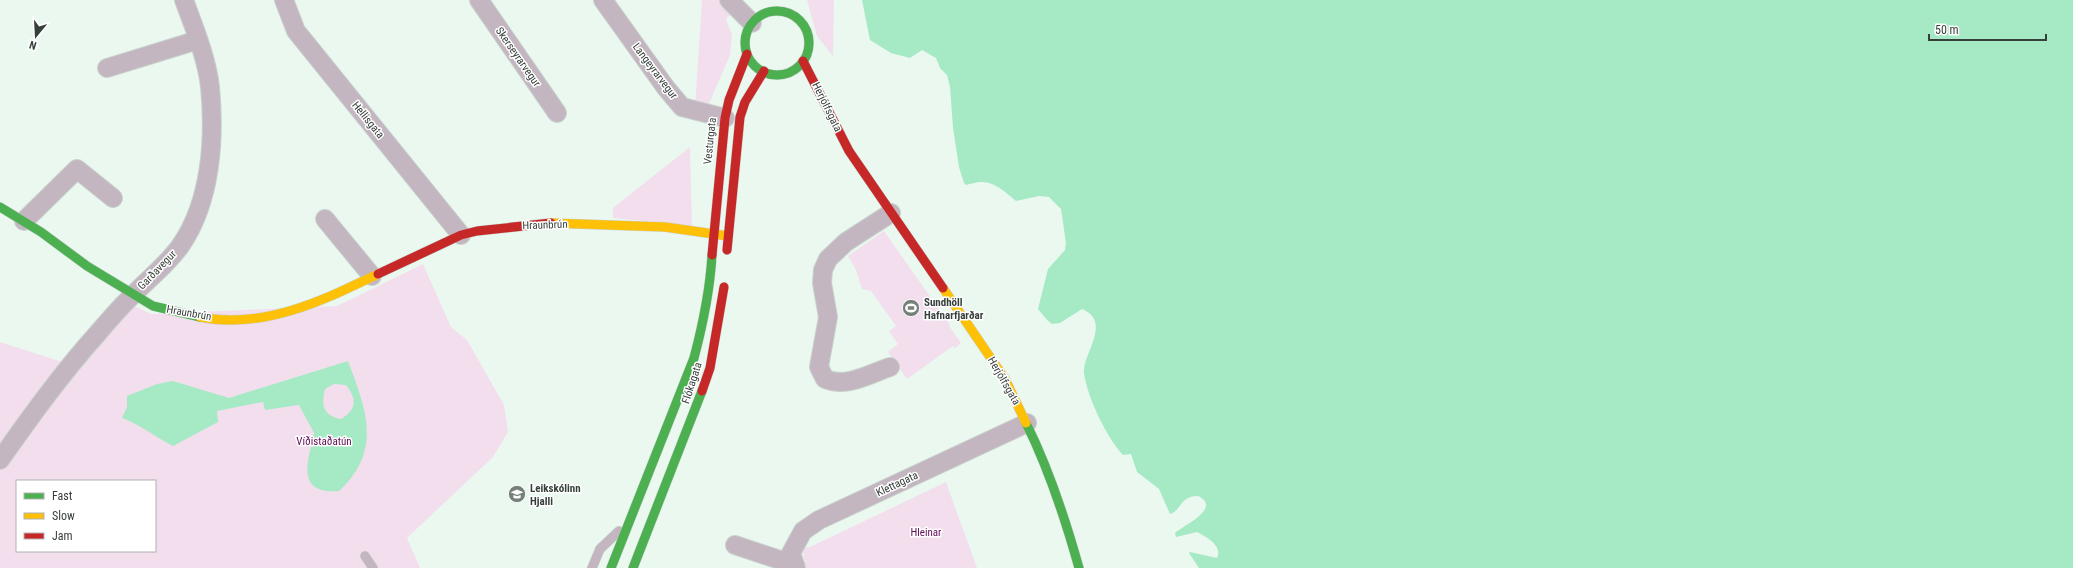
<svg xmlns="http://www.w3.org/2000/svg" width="2073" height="568" font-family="'Roboto Condensed',sans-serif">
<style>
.green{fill:#f3deee;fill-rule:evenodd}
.water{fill:#a6e9c5;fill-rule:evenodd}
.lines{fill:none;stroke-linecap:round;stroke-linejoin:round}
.lane-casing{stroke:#c8d2cc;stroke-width:10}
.street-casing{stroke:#c8d2cc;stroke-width:20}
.fast-casing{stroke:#c8d2cc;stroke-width:10}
.slow-casing{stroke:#c8d2cc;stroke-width:10}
.jam-casing{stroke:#c8d2cc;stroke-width:10}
.lane{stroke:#c3b6c0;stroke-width:9}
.street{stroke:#c3b6c0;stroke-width:18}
.fast{stroke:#4caf50;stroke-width:9}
.slow{stroke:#ffc107;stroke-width:9}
.jam{stroke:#c62828;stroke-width:9}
.labels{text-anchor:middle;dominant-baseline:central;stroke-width:3;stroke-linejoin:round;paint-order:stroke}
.street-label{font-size:11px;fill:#363f3a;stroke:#fff}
.poi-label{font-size:11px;font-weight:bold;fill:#363f3a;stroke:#fff;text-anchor:start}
.park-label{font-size:11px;fill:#610c55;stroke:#fff}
</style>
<rect width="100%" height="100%" fill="#ebf8f0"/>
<!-- green -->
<g class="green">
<path d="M702 0H744L726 19 732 35 730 55 708 106 695 107Z"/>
<path d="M807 0H834L833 56 817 36Z"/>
<path d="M690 147 692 226 613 218V208Z"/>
<path d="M884 231 950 325 949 326 961 343 955 348 953 346 907 379 888 352 898 344 889 331 896 326 871 291 862 289 856 270 848 256Z"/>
<path d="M423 264 451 327 467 340 504 405 508 432 493 457 407 538 420 568H0V342L78 367 130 304 151 314 337 306ZM17 481H155V551H17Z"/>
<path d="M946 482 977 568H806L802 548 810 547Z"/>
</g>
<!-- water -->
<g class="water">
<path d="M862 0H2073V568H1199L1189 553 1190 552 1217 558C1223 546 1207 537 1197 532L1176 537 1175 533C1181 527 1221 509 1200 497 1197 495 1192 496 1188 498 1181 501 1178 512 1170 514L1159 489 1137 472 1131 454 1123 455C1107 438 1087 397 1084 373 1082 354 1113 322 1082 309L1060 323 1052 324 1047 320 1038 309 1048 269 1065 250 1066 243 1061 209 1049 197 1039 196 1016 201C1008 194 994 181 981 182 976 182 971 184 966 185L964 183 959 167 953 128 950 87 947 75 940 68 936 58 922 50 910 58 891 53 870 40Z"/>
<path d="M348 361C366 409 383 450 339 491 295 494 308 462 314 433L299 405 265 410 263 402 217 411 218 422 173 446C155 437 141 425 122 418L127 407V396L157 384 173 381 229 398ZM334 384 346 385C357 399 357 409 341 419 323 415 321 406 325 389Z"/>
</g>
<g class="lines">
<defs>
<g id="lane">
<path d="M365 556 373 568"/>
<path d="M592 568 600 549 619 531"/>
</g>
<g id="street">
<path d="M284 0 296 31 461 235"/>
<path d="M479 0 557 113"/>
<path d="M603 0 666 88 682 107 725 118"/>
<path d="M729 0 752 23"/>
<path d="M107 68 198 40"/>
<path d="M325 219 372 276"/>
<path d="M24 221 77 169 113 198"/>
<path d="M890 367C869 374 847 388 825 379L819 367 828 317 822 283 823 270 828 259 846 242 891 213"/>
<path d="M0 460C31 416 62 373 98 333 109 320 120 307 133 295 149 278 168 264 181 245 211 201 215 139 210 87 207 59 194 27 184 0"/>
<path d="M735 545 795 565"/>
<path d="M796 568 791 553 803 531 819 520 1027 423"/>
</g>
<g id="fast">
<circle cx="777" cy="43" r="32"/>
<path d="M0 207 41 232 87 266 153 306 200 317"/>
<path d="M1026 423C1049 469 1065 518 1079 568"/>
<path d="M611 568 694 358C703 324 710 290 712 255"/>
<path d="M633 568 702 391"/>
</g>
<g id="slow">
<path d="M551 223 665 227 728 236"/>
<path d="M943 288 1005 379 1026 423"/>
<path d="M200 317C263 330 324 300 378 274"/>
</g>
<g id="jam">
<path d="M803 61 849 151 943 288"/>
<path d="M727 250 740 117 745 102 764 71"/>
<path d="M712 255 725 118 729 100 747 54"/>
<path d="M378 274 461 235 477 231 551 223"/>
<path d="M702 391 710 368 724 287"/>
</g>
</defs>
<!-- lane casing -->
<use href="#lane" class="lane-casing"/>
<!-- street casing -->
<use href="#street" class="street-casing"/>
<!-- fast casing -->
<use href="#fast" class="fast-casing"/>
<!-- slow casing -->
<use href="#slow" class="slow-casing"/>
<!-- jam casing -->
<use href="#jam" class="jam-casing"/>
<!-- lane -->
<use href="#lane" class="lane"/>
<!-- street -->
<use href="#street" class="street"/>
<!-- fast -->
<use href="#fast" class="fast"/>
<!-- slow -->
<use href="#slow" class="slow"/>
<!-- jam -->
<use href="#jam" class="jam"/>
</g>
<!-- icons -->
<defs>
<symbol id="stadium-disc" viewBox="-11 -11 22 22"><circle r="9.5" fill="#75807a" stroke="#fff"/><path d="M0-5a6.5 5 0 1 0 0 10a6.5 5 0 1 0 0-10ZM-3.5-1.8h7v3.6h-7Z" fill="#fff"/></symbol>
<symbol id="school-disc" viewBox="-11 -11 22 22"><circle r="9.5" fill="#75807a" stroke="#fff"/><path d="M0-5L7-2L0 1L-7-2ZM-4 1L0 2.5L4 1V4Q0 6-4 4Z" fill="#fff"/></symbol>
</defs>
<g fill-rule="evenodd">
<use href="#stadium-disc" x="901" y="298" width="20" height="20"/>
<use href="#school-disc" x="507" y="484" width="20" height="20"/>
</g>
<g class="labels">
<!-- street labels -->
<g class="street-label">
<text transform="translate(518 57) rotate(55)">Skerseyrarvegur</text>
<text transform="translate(655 71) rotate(53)">Langeyrarvegur</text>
<text transform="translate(827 107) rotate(64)">Herjólfsgata</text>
<text transform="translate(368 120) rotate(51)">Hellisgata</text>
<text transform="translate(710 141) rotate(-84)">Vesturgata</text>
<text transform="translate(545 225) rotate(-2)">Hraunbrún</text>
<text transform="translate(157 270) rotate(-46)">Garðavegur</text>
<text transform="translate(189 313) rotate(10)">Hraunbrún</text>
<text transform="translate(1004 381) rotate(60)">Herjólfsgata</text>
<text transform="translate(692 383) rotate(-72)">Flókagata</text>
<text transform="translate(897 484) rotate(-25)">Klettagata</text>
</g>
<!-- poi labels -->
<g class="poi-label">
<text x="924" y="302">Sundhöll<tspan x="924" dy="13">Hafnarfjarðar</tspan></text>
<text x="530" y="488">Leikskólinn<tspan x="530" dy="13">Hjalli</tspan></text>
</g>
<!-- park labels -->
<g class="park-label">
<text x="324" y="441">Víðistaðatún</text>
<text x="926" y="532">Hleinar</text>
</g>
</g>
<!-- legend -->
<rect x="16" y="480" width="140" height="72" fill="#ffffff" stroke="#afb2b0"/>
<rect x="24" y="493" width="20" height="6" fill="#4caf50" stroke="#afb2b0"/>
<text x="52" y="500" font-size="12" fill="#363f3a">Fast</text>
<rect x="24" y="513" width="20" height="6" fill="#ffc107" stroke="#afb2b0"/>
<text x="52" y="520" font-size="12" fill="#363f3a">Slow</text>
<rect x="24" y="533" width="20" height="6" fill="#c62828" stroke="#afb2b0"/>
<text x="52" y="540" font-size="12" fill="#363f3a">Jam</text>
<!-- north arrow -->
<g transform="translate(36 36) rotate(198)" stroke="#ffffff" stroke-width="3" paint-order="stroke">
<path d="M0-3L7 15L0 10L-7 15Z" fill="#363f3a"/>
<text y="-6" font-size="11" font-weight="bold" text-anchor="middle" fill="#363f3a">N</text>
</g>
<!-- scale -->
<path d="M1929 34v6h117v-6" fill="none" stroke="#363f3a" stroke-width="2"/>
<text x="1935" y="34" font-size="12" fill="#363f3a" stroke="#ffffff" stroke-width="3" paint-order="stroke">50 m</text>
</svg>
